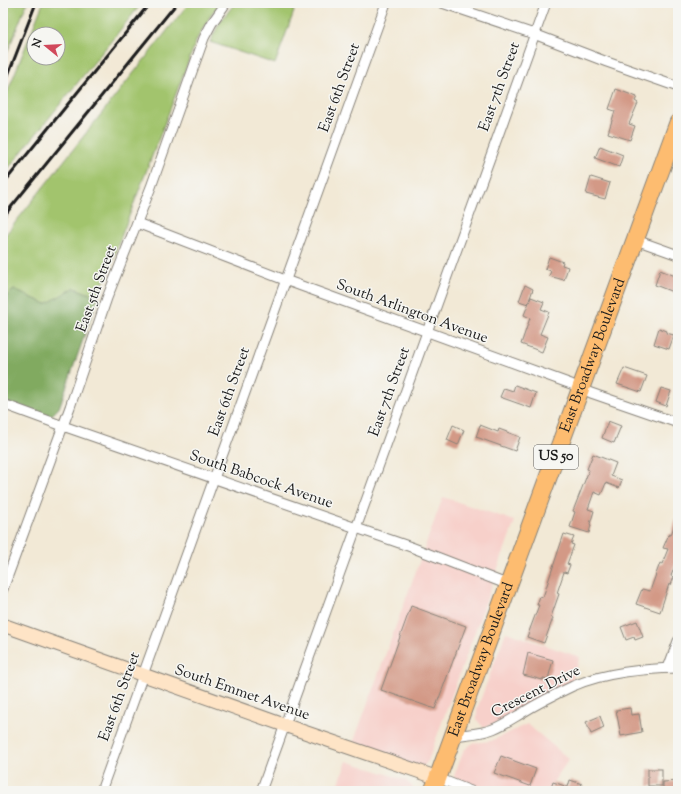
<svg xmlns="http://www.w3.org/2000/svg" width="681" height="794" font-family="'Sorts Mill Goudy',serif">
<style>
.built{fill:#f7d0ca}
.green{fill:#a2c46d;stroke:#5f7044;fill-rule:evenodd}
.forest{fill:#81aa60;stroke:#4e633e}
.building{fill:#d39986}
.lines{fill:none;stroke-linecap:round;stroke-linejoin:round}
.street-casing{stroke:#878279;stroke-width:11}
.secondary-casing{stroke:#878279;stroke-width:15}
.highway-casing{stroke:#878279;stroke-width:19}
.street{stroke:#fff;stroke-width:9}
.secondary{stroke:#fee4c6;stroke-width:13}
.highway{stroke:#fdbc70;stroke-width:17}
.rail{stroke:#1c1c1c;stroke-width:3}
.labels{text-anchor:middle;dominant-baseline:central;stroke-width:3;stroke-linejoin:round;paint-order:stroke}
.shield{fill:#f6f6f2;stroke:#5d5d5c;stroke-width:1}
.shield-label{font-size:14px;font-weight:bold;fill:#1c1c1c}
.street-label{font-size:15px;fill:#1c1c1c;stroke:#f6f6f2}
</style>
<rect width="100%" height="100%" fill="#f6f6f2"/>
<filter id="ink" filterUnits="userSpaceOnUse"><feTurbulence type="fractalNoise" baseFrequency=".025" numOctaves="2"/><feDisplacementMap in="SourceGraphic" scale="8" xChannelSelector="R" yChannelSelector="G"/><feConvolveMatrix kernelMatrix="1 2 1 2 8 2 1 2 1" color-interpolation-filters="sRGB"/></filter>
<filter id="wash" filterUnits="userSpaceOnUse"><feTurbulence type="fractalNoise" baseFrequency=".012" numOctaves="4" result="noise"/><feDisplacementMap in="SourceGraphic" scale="16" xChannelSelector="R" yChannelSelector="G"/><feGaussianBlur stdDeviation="0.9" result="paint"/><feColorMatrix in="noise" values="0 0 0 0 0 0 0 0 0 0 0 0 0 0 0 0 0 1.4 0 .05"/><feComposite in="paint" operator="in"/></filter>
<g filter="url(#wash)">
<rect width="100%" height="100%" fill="#f2e9d6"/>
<!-- built -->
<g class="built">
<path d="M443 497 515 521 428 761 422 768 351 749Z"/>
<path d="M506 632 580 657 571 683 496 724 483 727 477 720V709Z"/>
<path d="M527 724 569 759 547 791H473L458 785 454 776 464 750 473 743 491 741Z"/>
<path d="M347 761 405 780 412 786 414 791H336Z"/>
</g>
<!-- green -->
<g class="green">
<path d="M3 3H27L3 63Z"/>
<path d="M43 3H142L3 175V103ZM34 34H58V58H34Z"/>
<path d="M189 3H221L212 13 197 39 98 297 75 288 46 304 14 290 3 299V238Z"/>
<path d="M235 3H297L275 64 210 42 220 22Z"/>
</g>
<!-- forest -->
<path class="forest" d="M74 288 98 297 59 408 52 415 43 416 3 401V299L14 290 46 304Z"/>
<g id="blocks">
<!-- building -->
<g class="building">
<path d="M616 89 637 97 635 101 638 103 629 124 635 126 630 140 608 133 615 111 609 109Z"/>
<path d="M600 146 623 155 619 167 595 158Z"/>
<path d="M591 177 610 183 605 199 586 194Z"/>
<path d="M549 257 563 262 562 265 568 267 564 280 549 276 551 271 545 269Z"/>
<path d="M660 270 678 277V294L655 285Z"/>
<path d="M525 285 533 289 528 304 519 301Z"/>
<path d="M531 297 544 302 541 309 549 312 540 334 548 337 542 352 521 344 530 318 524 315Z"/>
<path d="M659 328 667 331 666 333 674 335 669 349 654 344Z"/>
<path d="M624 368 647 376 641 392 617 384Z"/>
<path d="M515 385 536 393 531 408 500 397 504 388 513 391Z"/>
<path d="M661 388 671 391 666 406 656 402Z"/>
<path d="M608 421 621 426 614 443 602 438Z"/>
<path d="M453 425 464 430 458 445 447 440Z"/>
<path d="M480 425 498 432 499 429 520 437 515 451 476 437Z"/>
<path d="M593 454 616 463 611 476 622 480 619 488 606 483 601 495 594 492 588 509 594 511 590 524 591 525 589 533 570 527 575 512 573 511 589 470 587 469Z"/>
<path d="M677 517H678V558L671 576 674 577 671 585 669 584 660 612 636 604 642 589 650 591 660 563 662 564 668 549 663 548 669 534 671 535Z"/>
<path d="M564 534 574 537 571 544 574 545 567 564 570 565 567 573 564 572 557 593 559 594 551 617 553 618 544 643 527 637 539 605H537L540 596 543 597Z"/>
<path d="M411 606 466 626 435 709 381 690Z"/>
<path d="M637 621 643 637 635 640 634 637 626 640 621 627Z"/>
<path d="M528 653 553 660 548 679 543 678V680L523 675Z"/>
<path d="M630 708 631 715 639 714 642 732 621 736 616 710Z"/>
<path d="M600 716 604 728 591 734 586 722Z"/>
<path d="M501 756 536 769 530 786 494 773Z"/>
<rect x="648" y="769" width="14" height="17"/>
<path d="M570 780 582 784 579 791H550L553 782 568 787Z"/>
<path d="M678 781V791H663V782Z"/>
</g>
</g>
</g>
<g filter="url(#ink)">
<use href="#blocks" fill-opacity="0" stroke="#878279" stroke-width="1"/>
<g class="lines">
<defs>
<g id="street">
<path d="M442 3 534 34 607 62 678 87"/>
<path d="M137 223 285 280 571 384 591 393 678 423"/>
<path d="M636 240 678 255"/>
<path d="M3 404 63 426 411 547 509 585"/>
<path d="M3 589 70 407 107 298 151 187 204 38 212 23 226 3"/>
<path d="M668 668 678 641"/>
<path d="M454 736C466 734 481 734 493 729 503 725 512 719 522 713 538 703 556 694 573 686 606 672 643 669 678 668"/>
<path d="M438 778 471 791"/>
<path d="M101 791 386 3"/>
<path d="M261 791 546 3"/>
</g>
<path id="secondary" d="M3 625 284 725 438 778"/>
<g id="highway">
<path id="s1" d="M433 791 678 123"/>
</g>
</defs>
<!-- street casing -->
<use href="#street" class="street-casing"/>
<!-- secondary casing -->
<use href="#secondary" class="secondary-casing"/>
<!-- highway casing -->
<use href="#highway" class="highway-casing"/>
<!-- street -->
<use href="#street" class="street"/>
<!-- secondary -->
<use href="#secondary" class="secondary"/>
<!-- highway -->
<use href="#highway" class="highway"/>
<!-- rail -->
<g class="rail">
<path d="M3 88 36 3"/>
<path d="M3 184 150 3"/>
<path d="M3 217 177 3"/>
</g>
</g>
</g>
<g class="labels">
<!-- shield labels -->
<rect class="shield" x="534" y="445" width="44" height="24" rx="3"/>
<g class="shield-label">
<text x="556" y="457">US 50</text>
</g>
<!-- street labels -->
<g class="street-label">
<text transform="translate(500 87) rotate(-70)">East 7th Street</text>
<text transform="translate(340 88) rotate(-70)">East 6th Street</text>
<text transform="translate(97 289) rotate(-70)">East 5th Street</text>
<text transform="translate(412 312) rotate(20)">South Arlington Avenue</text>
<text stroke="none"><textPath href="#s1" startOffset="464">East Broadway Boulevard</textPath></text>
<text transform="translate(230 392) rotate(-70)">East 6th Street</text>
<text transform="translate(390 392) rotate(-70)">East 7th Street</text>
<text transform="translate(261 480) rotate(19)">South Babcock Avenue</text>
<text stroke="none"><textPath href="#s1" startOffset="140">East Broadway Boulevard</textPath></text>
<text transform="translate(536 692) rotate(-27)">Crescent Drive</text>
<text transform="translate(242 693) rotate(19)">South Emmet Avenue</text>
<text transform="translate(120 697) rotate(-70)">East 6th Street</text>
</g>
</g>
<!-- margin -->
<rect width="681" height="794" fill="none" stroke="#f6f6f2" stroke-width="16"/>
<!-- north arrow -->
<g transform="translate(46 46) rotate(288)"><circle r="19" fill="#f6f6f2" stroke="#9f9f9c"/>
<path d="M0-3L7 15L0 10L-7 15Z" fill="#d1495b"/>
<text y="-6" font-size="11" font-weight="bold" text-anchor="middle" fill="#1c1c1c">N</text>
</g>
</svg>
